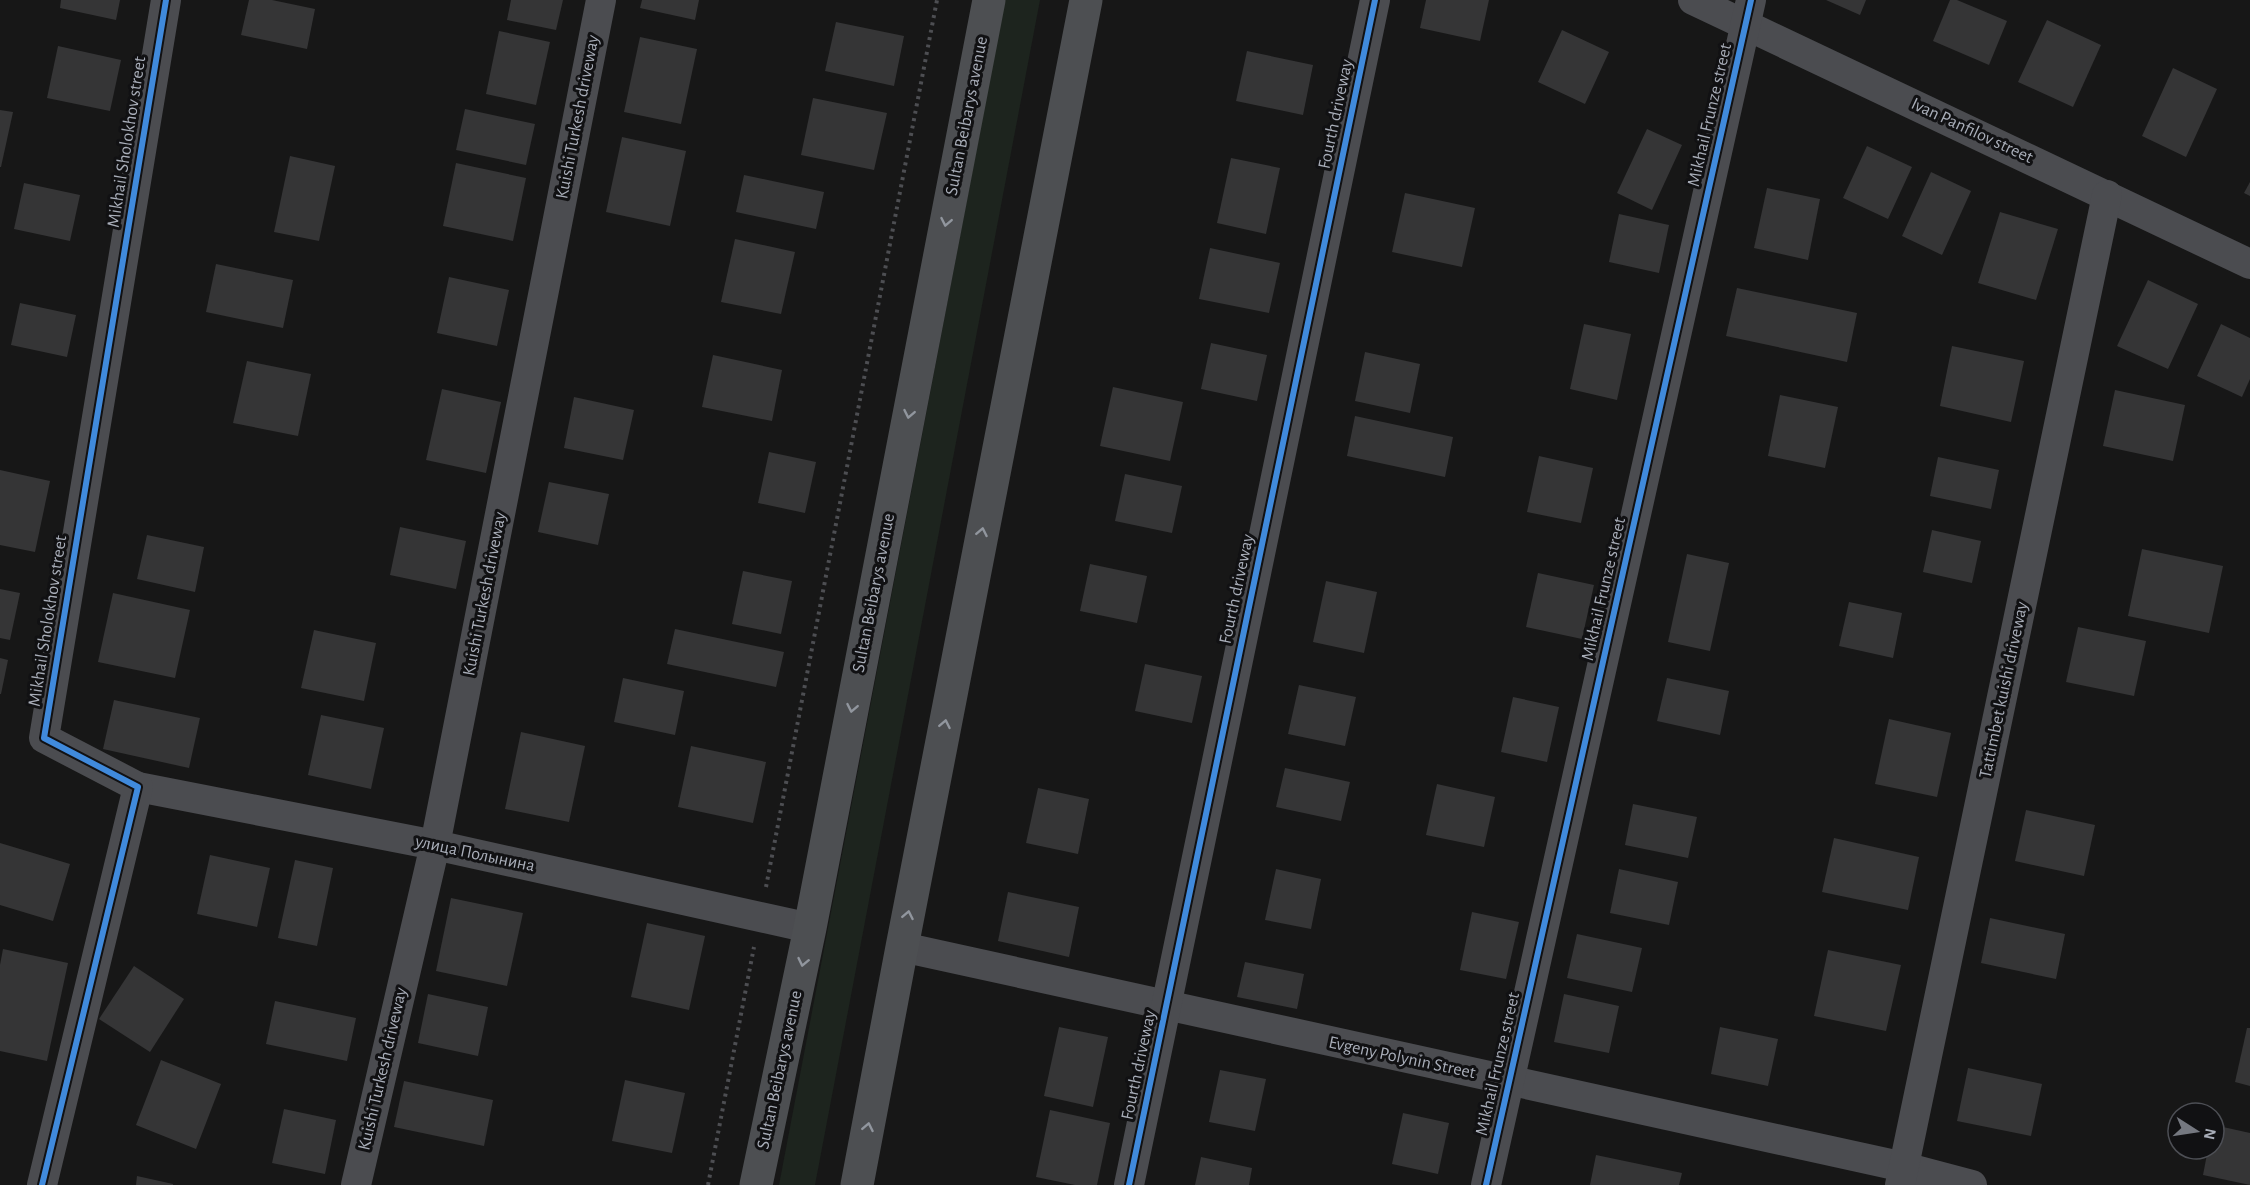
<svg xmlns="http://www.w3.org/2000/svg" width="2250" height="1185" font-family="'Alegreya Sans',sans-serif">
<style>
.green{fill:#1d241e}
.building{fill:#353536}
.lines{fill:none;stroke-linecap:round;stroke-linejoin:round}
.path{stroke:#4d4e52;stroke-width:4;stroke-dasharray:3 4.5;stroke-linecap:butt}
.minor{stroke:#4b4c50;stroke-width:30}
.primary{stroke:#4d4f52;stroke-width:33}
.cycleway-casing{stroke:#111113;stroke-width:10}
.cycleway{stroke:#408adc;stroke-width:6}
.oneway{stroke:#91969e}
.labels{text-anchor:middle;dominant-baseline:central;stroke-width:6;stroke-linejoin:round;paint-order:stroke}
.street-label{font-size:18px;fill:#a8adb8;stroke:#111113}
</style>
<rect width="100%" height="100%" fill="#171717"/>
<!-- green -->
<path class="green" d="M1005 0H1040L815 1185H779Z"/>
<!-- building -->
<g class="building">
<path d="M61 0H120L116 20 60 8Z"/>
<path d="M249 0H272L315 9 307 49 241 35Z"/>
<path d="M511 0H563L556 30 507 20Z"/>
<path d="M642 0H699L695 20 640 8Z"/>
<path d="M1426 0H1489L1480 41 1420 28Z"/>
<path d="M1826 0H1866L1860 15Z"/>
<path d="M1950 0H1957L2007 21 1989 65 1933 41Z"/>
<path d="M2047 20 2101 45 2073 107 2018 82Z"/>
<path d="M836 22 904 36 894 86 825 71Z"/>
<path d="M1562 30 1609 52 1585 104 1538 82Z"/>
<path d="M499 31 550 42 536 105 486 94Z"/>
<path d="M640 37 697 49 681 124 624 112Z"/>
<path d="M58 46 121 60 110 111 47 98Z"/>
<path d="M1247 51 1313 65 1303 115 1236 101Z"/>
<path d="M2173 68 2217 89 2186 157 2142 136Z"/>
<path d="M813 98 887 113 874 170 801 155Z"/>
<path d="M465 109 535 124 526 165 456 150Z"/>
<path d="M0 110 13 112 1 167H0Z"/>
<path d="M1647 129 1682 145 1652 210 1617 193Z"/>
<path d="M622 137 686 151 670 226 606 212Z"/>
<path d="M1867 146 1912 167 1888 219 1843 198Z"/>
<path d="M290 156 335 166 319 241 274 232Z"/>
<path d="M1231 158 1280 168 1266 234 1217 223Z"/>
<path d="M456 163 526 178 513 241 443 226Z"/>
<path d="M1931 172 1971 191 1942 255 1902 236Z"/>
<path d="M744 175 824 192 816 229 736 212Z"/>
<path d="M2250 182V196L2244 193Z"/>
<path d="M24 183 80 195 70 241 14 229Z"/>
<path d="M1767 188 1820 199 1808 260 1754 248Z"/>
<path d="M1405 193 1475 208 1462 267 1392 252Z"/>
<path d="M2000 212 2058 229 2036 300 1978 283Z"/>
<path d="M1619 214 1669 225 1659 273 1609 262Z"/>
<path d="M735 239 795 252 781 314 721 302Z"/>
<path d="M1210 248 1280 263 1269 313 1199 299Z"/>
<path d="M216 264 293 280 283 328 206 312Z"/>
<path d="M449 277 509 290 497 346 437 333Z"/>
<path d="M2148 280 2198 304 2168 369 2117 346Z"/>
<path d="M1737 288 1857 313 1847 362 1726 336Z"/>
<path d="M20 303 76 315 67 357 11 345Z"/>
<path d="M1584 324 1631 334 1617 400 1570 389Z"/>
<path d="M2221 324 2250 338V379L2242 397 2197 376Z"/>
<path d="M1211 343 1267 355 1257 401 1201 389Z"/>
<path d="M1952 346 2024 361 2011 422 1940 406Z"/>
<path d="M1365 352 1420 364 1410 413 1355 401Z"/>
<path d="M713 355 782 370 772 421 702 407Z"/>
<path d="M247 361 311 374 298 436 233 423Z"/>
<path d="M1113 387 1183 402 1170 461 1100 446Z"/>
<path d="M442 389 501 402 486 473 426 460Z"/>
<path d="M2115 390 2185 405 2173 461 2103 446Z"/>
<path d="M1780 395 1838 407 1825 468 1768 456Z"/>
<path d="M574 397 634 410 623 460 564 448Z"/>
<path d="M1355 416 1453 437 1445 477 1347 456Z"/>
<path d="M769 452 816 462 805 513 758 503Z"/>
<path d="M1539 456 1593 468 1581 523 1527 512Z"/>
<path d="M1938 457 1999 470 1991 509 1930 496Z"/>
<path d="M0 470 50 481 35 552 0 545Z"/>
<path d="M1125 474 1182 486 1172 533 1115 521Z"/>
<path d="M549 482 609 494 598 545 538 532Z"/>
<path d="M400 527 466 541 456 589 390 575Z"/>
<path d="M1932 530 1981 541 1972 583 1923 572Z"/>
<path d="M147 535 204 547 195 592 137 579Z"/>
<path d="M2142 549 2223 566 2209 633 2128 616Z"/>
<path d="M1687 554 1729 563 1710 651 1668 642Z"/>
<path d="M1090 564 1147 576 1137 623 1080 611Z"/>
<path d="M743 571 792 581 781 634 732 624Z"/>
<path d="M1538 573 1594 585 1582 639 1526 627Z"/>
<path d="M1326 581 1377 592 1364 653 1313 642Z"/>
<path d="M0 589 20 593 10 640 0 638Z"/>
<path d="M113 593 190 610 175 678 98 662Z"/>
<path d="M1849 602 1902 613 1893 658 1839 646Z"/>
<path d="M2078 627 2146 641 2134 696 2066 682Z"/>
<path d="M675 629 784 652 776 687 667 664Z"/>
<path d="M314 630 376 643 364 701 301 688Z"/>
<path d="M0 658 8 660 1 694H0Z"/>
<path d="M1145 664 1202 676 1192 723 1135 711Z"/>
<path d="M623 678 684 691 675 735 614 722Z"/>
<path d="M1667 678 1729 691 1720 735 1657 721Z"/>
<path d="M1299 685 1356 697 1345 746 1288 734Z"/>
<path d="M1513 697 1559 707 1547 762 1501 752Z"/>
<path d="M114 700 200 718 189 768 103 749Z"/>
<path d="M321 715 384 728 371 789 308 775Z"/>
<path d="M1889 719 1951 733 1937 797 1875 784Z"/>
<path d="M521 732 585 746 569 822 505 809Z"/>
<path d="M691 746 766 762 753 823 678 807Z"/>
<path d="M1285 768 1350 782 1341 821 1276 807Z"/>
<path d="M1437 784 1495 797 1484 847 1426 835Z"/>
<path d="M1038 788 1089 799 1078 854 1026 843Z"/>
<path d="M1633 804 1697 817 1688 858 1625 845Z"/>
<path d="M2026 810 2095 825 2084 876 2015 861Z"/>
<path d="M1834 838 1919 857 1908 910 1822 892Z"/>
<path d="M0 843 70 864 53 921 0 905Z"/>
<path d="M210 855 270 868 257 927 197 914Z"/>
<path d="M295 860 333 868 317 946 278 938Z"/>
<path d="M1276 869 1321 879 1311 929 1265 920Z"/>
<path d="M1619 869 1678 882 1669 925 1610 913Z"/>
<path d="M1008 892 1079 907 1069 957 998 941Z"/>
<path d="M451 898 523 913 507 986 436 971Z"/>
<path d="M1472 912 1519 922 1506 979 1460 970Z"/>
<path d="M1990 918 2065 934 2056 979 1981 963Z"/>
<path d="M647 923 705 936 689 1010 631 997Z"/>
<path d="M1577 934 1642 948 1632 992 1567 978Z"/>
<path d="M3 949 68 963 47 1061 0 1051V965Z"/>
<path d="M1828 950 1901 965 1886 1031 1814 1016Z"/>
<path d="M1245 962 1304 974 1297 1009 1237 997Z"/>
<path d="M134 966 184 999 150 1052 99 1019Z"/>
<path d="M428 994 488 1007 478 1056 418 1043Z"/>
<path d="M1564 994 1619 1006 1609 1053 1554 1042Z"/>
<path d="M275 1001 356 1018 347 1061 266 1044Z"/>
<path d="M1059 1027 1108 1037 1093 1107 1044 1096Z"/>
<path d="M1720 1027 1778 1039 1768 1086 1711 1074Z"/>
<path d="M2247 1028H2250V1086L2235 1082Z"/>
<path d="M161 1060 221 1084 196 1149 136 1125Z"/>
<path d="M1968 1068 2042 1084 2031 1136 1957 1121Z"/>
<path d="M1220 1070 1266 1079 1255 1131 1209 1122Z"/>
<path d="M625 1080 685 1093 672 1153 612 1141Z"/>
<path d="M404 1081 493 1100 484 1146 394 1127Z"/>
<path d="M284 1109 336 1120 325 1174 272 1163Z"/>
<path d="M1050 1110 1110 1123 1097 1185H1075L1036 1177Z"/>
<path d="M1403 1113 1449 1123 1438 1174 1392 1164Z"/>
<path d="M2214 1125 2250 1133V1185L2203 1175 2208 1149H2214Z"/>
<path d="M1596 1155 1682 1173 1679 1185H1590Z"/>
<path d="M1201 1157 1252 1168 1249 1185H1195Z"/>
<path d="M137 1176 173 1184V1185H136Z"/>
</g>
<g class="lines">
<!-- path -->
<g class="path">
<path d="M766 887 937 0"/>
<path d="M708 1185 754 947"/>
</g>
<!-- minor -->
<g class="minor">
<path d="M1693 0 2250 264"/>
<path d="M138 787 435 845 810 928"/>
<path d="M902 947 1904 1167 1972 1185"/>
<path d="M42 1185 138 787 44 738 166 0"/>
<path d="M356 1185 435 845 601 0"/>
<path d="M1129 1185 1375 0"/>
<path d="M1486 1185 1751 0"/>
<path d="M1900 1185 2107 195"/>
</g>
<!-- primary -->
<g class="primary">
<path d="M756 1185 810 928 989 0"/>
<path d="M857 1185 902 947 1086 0"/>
</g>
<defs>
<g id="cycleway">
<path d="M42 1185 138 787 44 738 166 0"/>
<path d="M1129 1185 1375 0"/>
<path d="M1486 1185 1751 0"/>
</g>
</defs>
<!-- cycleway casing -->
<use href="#cycleway" class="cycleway-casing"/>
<!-- cycleway -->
<use href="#cycleway" class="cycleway"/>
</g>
<!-- one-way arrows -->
<defs><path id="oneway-chevron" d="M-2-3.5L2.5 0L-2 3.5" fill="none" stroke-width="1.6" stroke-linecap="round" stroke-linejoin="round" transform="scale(1.5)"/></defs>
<g class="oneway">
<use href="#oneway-chevron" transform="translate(946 222) rotate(101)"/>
<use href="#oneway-chevron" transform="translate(909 414) rotate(101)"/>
<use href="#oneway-chevron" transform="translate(982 532) rotate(-79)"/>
<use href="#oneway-chevron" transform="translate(852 708) rotate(101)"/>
<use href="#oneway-chevron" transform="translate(945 724) rotate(-79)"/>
<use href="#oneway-chevron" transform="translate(908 915) rotate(-79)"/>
<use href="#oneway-chevron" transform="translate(803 962) rotate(102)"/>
<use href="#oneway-chevron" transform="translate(868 1127) rotate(-79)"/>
</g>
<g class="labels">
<!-- street labels -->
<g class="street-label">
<text transform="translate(1336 114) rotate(-78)">Fourth driveway</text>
<text transform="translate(1710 115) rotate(-77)">Mikhail Frunze street</text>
<text transform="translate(967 116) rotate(-79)">Sultan Beibarys avenue</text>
<text transform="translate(578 117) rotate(-79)">Kuishi Turkesh driveway</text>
<text transform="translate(1972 131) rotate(25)">Ivan Panfilov street</text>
<text transform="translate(127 142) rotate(-81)">Mikhail Sholokhov street</text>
<text transform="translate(1237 589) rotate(-78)">Fourth driveway</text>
<text transform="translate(1604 589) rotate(-77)">Mikhail Frunze street</text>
<text transform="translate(874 593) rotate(-79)">Sultan Beibarys avenue</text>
<text transform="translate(485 594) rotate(-79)">Kuishi Turkesh driveway</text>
<text transform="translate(48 621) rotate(-81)">Mikhail Sholokhov street</text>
<text transform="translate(2004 690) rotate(-78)">Tattimbet kuishi driveway</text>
<text transform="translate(475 854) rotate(12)">улица Полынина</text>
<text transform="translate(1402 1058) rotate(12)">Evgeny Polynin Street</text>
<text transform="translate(1498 1064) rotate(-77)">Mikhail Frunze street</text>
<text transform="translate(1139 1065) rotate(-78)">Fourth driveway</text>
<text transform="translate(383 1069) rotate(-77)">Kuishi Turkesh driveway</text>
<text transform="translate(780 1070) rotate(-78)">Sultan Beibarys avenue</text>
</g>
</g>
<!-- north arrow -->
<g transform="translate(2196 1131) rotate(102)"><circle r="28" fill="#111113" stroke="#4d4f55" stroke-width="1.5"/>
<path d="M0-4.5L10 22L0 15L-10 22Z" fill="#757880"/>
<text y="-9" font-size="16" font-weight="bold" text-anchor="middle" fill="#a8adb8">N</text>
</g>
</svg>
